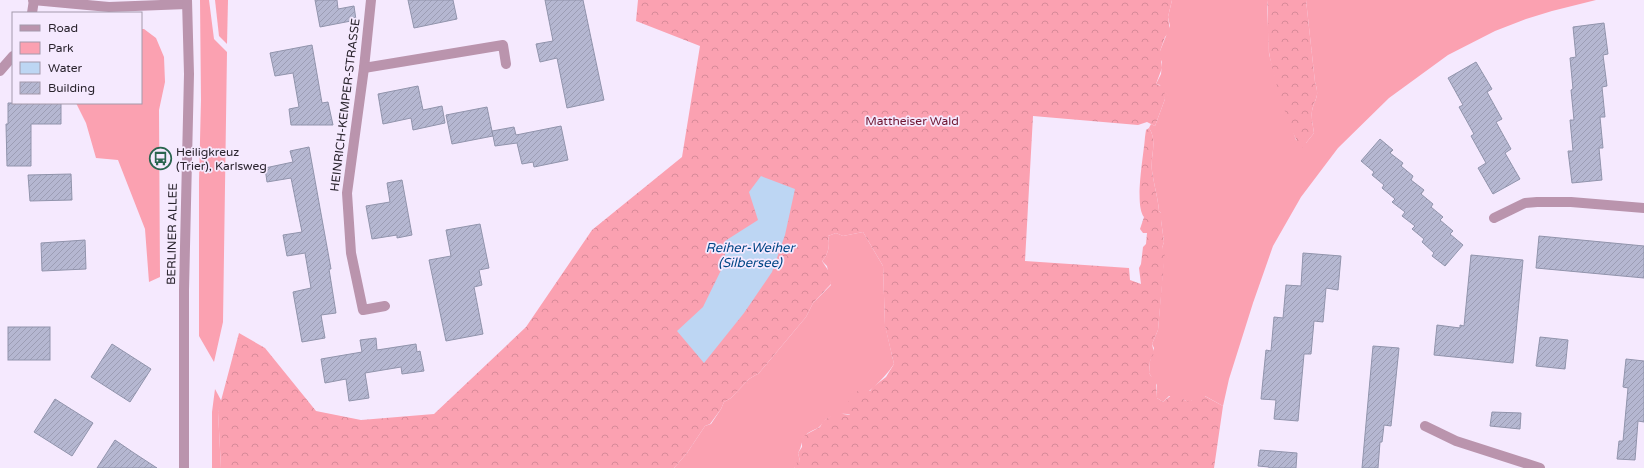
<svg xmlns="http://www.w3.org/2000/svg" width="1644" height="468" font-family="'Varela Round',sans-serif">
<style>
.green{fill:#fba1b1}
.forest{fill:url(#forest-crowns)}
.water{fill:#bdd6f3}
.building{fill:url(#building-hatch);stroke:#9194ac}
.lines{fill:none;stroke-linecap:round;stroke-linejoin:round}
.minor{stroke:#ba94ad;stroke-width:10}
.tertiary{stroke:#ba94ad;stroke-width:10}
.labels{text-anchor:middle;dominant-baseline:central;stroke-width:3.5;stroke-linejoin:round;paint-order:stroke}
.street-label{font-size:12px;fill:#2a242e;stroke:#f5e9fe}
.park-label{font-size:12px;fill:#6f1631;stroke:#f5e9fe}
.poi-label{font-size:12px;fill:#2a242e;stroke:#f5e9fe;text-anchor:start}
.water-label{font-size:13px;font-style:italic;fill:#004685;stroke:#f5e9fe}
</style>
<defs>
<pattern id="forest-crowns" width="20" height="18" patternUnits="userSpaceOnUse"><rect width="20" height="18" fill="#fba1b1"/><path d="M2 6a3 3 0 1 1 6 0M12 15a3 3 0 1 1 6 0" fill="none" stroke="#d78a99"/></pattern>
<pattern id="building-hatch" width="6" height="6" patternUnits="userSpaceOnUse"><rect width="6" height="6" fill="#b5b7d1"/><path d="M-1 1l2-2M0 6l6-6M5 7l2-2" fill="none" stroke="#9c9db4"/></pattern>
</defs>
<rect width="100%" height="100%" fill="#f5e9fe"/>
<!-- green -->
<g class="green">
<path d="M200 0H209L214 39 227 52 223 322 214 362 199 336V181L201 100Z"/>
<path d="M215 0H228L227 44 219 36Z"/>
<path d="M1172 0H1267L1269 54 1277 83 1296 140 1306 143 1314 133C1313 126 1311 118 1312 111 1315 97 1320 98 1315 82L1306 0H1596L1552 11 1526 19 1495 31 1448 55 1389 98 1338 148 1301 197 1273 246 1253 303 1229 379 1223 406 1205 396 1188 402 1177 396H1169L1163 402 1157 398V385L1149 373 1150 361 1154 348 1152 344 1158 330 1164 257 1162 248 1164 242 1161 220V213L1159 211C1158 198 1154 185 1152 171 1150 157 1158 141 1149 128L1151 124 1155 126 1165 99 1160 85 1156 84 1161 74 1162 62 1160 58V51L1170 26 1168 17Z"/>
<path d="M141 29H144L156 38 164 57 165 82 159 110 160 277 149 282 145 229 118 160 96 158 86 123 76 103H141Z"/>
<path d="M863 232 883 266 885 325 894 364C882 382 867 393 850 406L851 415C842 412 832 415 824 421 822 423 821 426 818 428 814 430 808 432 805 436 801 441 802 447 798 453L800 461 794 468H674L687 453 705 426 711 424 721 409 724 402 731 398 749 379 759 373 806 317 813 303 831 285 827 266 822 261C829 254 830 244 828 236L836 233 843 236Z"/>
<path d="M215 389 222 402 218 412 221 468H212V412Z"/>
</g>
<!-- forest -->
<g class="forest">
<path d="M638 0H1172L1168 17 1170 31 1165 37 1160 51 1162 68 1156 84 1164 87 1165 99 1155 126 1147 122 1138 125 1033 116 1025 261 1129 268 1130 280 1141 284 1139 268 1141 264 1143 247 1146 244 1147 233H1143L1140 229 1144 217C1134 205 1144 154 1145 137L1146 130 1149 128C1158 141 1150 156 1152 171 1154 185 1158 198 1159 211L1161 213V220L1164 242 1162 248 1165 252 1158 330 1152 344 1154 353 1150 361 1149 373 1151 376 1156 379 1157 398 1163 402 1174 393 1177 396H1181C1187 407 1195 398 1201 394L1223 406 1214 468H784H794L796 463 800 461 798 453 802 447V440L805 435 820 427 823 421 836 413 850 415 848 399 859 390 870 391 873 387 886 377 894 364 885 326 883 266 863 232 843 236 836 233 828 236C830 244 829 254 822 261L830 273 831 284 813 303 806 317 759 373 749 379 731 398 724 402 721 409 710 424 705 426 687 453 674 468H221L218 412 239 333 265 348 316 411 361 420 434 414 526 327 592 230 682 157 700 46 636 21Z"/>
<path d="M1267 0H1306L1315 82C1320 98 1315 97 1312 111 1311 118 1313 126 1314 133L1302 148C1291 138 1271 69 1269 52 1267 35 1269 17 1267 0Z"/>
</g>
<!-- water -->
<path class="water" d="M761 176 795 189 785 235 772 272 744 313 704 363 677 331 703 307 725 262V241L758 220 749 192Z"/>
<!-- building -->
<g class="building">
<path d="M315 0H337L338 9 354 6 356 20 320 27Z"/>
<path d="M408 0H453L457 19 414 28Z"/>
<path d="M545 0H583L604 100 567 108 557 58 540 62 536 44 553 41Z"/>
<path d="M1604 23 1608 54 1603 55 1607 86 1602 87 1605 117H1600L1603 148H1599L1602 180 1572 183 1568 151H1573L1570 120H1574L1571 90 1573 89 1570 58 1576 57 1573 27Z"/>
<path d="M312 45 322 103 328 102 333 125H291L289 109 299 107 293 73 275 76 270 53Z"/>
<path d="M1476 62 1492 89 1487 92 1502 119 1496 122 1511 149 1505 153 1520 179 1493 194 1478 168 1486 163 1471 136 1474 134 1459 107 1463 105 1448 78Z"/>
<path d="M418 86 423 110 442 106 445 123 413 130 411 118 383 124 378 94Z"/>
<path d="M8 103H61V124H31V166H7L6 124H8Z"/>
<path d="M487 107 493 136 452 144 446 115Z"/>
<path d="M561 126 568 160 534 167 533 162 522 164 517 143 495 146 492 131 514 127 516 135Z"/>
<path d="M1380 139 1393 150 1390 153 1403 163 1401 166 1413 176 1411 180 1424 190 1421 194 1433 204 1431 207 1443 217 1440 220 1453 231 1450 234 1463 245 1445 266 1432 256 1434 253 1422 242 1424 239 1412 229 1415 226 1402 216 1405 212 1392 202 1395 199 1382 188 1384 185 1372 175 1374 172 1361 161Z"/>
<path d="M309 147 331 269H329L336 313 321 315 325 338 302 342 293 292 311 288 305 253 287 256 283 235 302 232 291 178 267 182 265 168 293 162 290 151Z"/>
<path d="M71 174 72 200 30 201 28 175Z"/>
<path d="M402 180 412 235 397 238V235L372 239 366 206 390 202 387 183Z"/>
<path d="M480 224 489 268 479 270 482 285 474 287 483 334 446 341 429 260 451 256 446 230Z"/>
<path d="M1539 236 1644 246V278L1536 268Z"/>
<path d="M85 240 86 269 42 271 41 243Z"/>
<path d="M1303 253 1341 256 1338 290 1326 288 1323 322 1314 321 1311 354H1304L1298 421 1274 419 1276 400 1261 399 1266 350 1271 351 1274 317 1283 318 1286 285 1301 286Z"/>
<path d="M1471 255 1523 260 1513 363 1434 355 1437 325 1460 328V325L1464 326Z"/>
<rect x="8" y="327" width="42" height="33"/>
<path d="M1540 337 1568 340 1565 369 1536 366Z"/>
<path d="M376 338 377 350 416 344 417 352 420 351 424 371 402 374 401 367 365 373 369 398 349 401 346 379 325 383 321 359 362 352 360 340Z"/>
<path d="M112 344 151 369 130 402 91 377Z"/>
<path d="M1373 346 1399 348 1391 426 1384 425 1382 442H1380L1378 468H1362Z"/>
<path d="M1626 359 1644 361V422L1638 421 1635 460 1617 459 1619 441H1623L1628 388 1623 387Z"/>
<path d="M55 399 93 423 72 456 34 432Z"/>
<path d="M1492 412 1521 413 1520 429 1490 426Z"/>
<path d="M115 440 134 453 157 468H97Z"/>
<path d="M1260 450 1297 453 1296 468H1269V467L1258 466Z"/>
</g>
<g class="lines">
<!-- minor -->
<g class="minor">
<path d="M33 0 109 7 187 4"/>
<path d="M371 0 364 68 347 193 351 253 363 310 385 306"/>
<path d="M32 13 34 0"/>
<path d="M364 68 503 45 506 64"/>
<path d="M0 71 13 56"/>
<path d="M1494 218 1525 203 1537 202H1571L1644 208"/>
<path d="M1425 426 1456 441 1540 468"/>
</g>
<!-- tertiary -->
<path class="tertiary" d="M184 468V290L189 74 187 0"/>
</g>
<!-- icons -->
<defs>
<symbol id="bus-ring" viewBox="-11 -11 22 22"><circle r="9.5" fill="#f5e9fe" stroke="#2a654f" stroke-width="1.5"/><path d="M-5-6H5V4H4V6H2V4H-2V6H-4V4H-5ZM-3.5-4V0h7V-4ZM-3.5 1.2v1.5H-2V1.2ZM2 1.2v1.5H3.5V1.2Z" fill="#2a654f"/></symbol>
</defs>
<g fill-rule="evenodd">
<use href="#bus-ring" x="148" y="146" width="25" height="25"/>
</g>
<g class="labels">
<!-- street labels -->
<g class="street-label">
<text transform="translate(345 105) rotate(-83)">HEINRICH-KEMPER-STRASSE</text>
<text transform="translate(172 234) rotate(-89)">BERLINER ALLEE</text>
</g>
<!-- park labels -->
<g class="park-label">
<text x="912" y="121">Mattheiser Wald</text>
</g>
<!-- poi labels -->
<g class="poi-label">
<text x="176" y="152">Heiligkreuz<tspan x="176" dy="14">(Trier), Karlsweg</tspan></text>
</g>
<!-- water labels -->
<g class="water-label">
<text x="750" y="248">Reiher-Weiher<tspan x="750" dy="15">(Silbersee)</tspan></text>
</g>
</g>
<!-- legend -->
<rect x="12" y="12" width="130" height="92" fill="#f5e9fe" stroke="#a49aab"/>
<rect x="20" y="25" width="20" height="6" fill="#ba94ad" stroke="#a49aab"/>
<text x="48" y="32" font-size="12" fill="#2a242e">Road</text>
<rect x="20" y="42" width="20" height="12" fill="#fba1b1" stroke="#a49aab"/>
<text x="48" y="52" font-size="12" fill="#2a242e">Park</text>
<rect x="20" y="62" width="20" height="12" fill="#bdd6f3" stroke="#a49aab"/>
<text x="48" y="72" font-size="12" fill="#2a242e">Water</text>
<rect x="20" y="82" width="20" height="12" fill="url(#building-hatch)" stroke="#a49aab"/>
<text x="48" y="92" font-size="12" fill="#2a242e">Building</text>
</svg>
